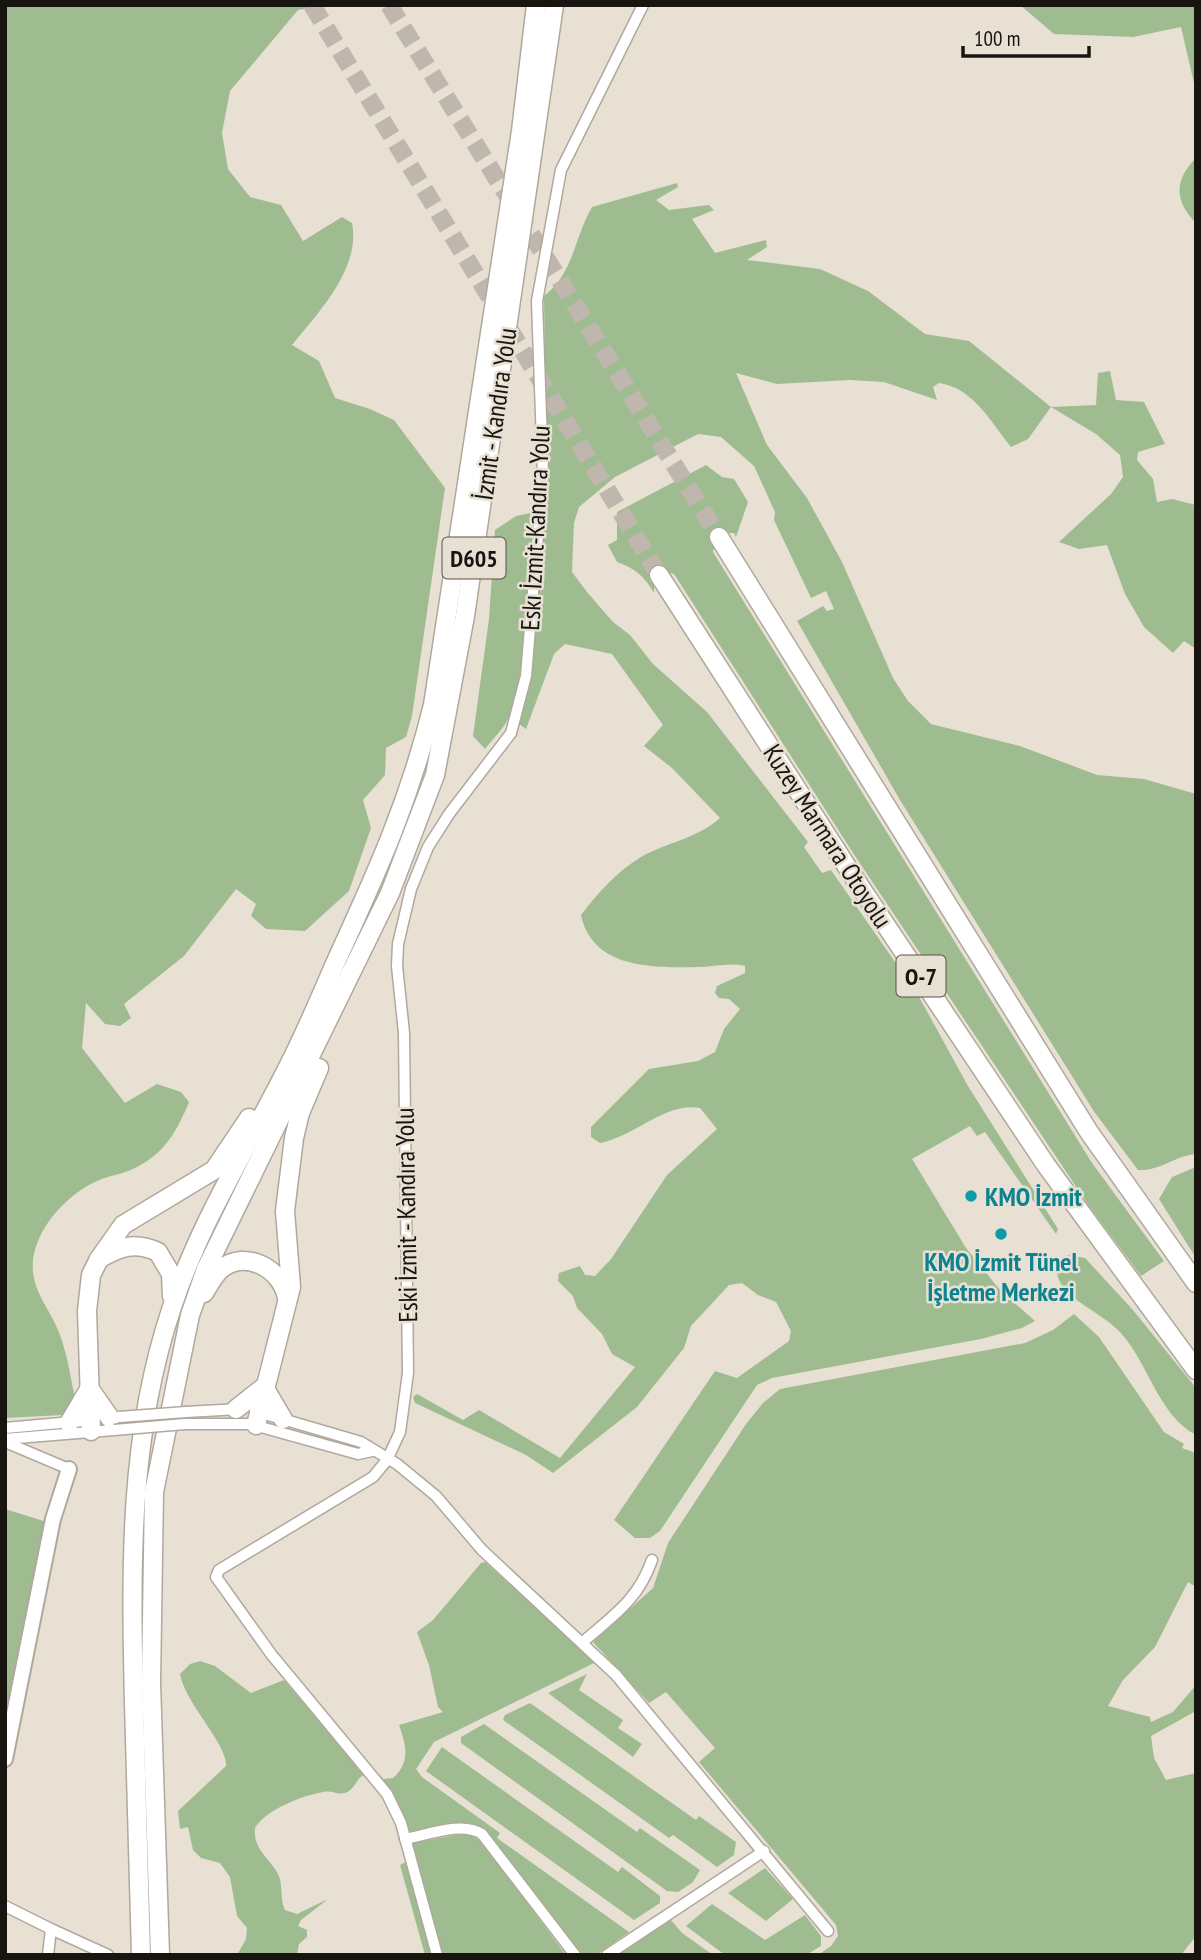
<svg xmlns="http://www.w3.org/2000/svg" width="1201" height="1960" font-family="'PT Sans Narrow',sans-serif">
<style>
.green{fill:#9fbc90}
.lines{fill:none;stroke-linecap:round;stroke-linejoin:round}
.highway-tunnel{stroke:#bfb7ad;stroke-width:18;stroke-dasharray:18 9;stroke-linecap:butt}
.street-casing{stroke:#b0a89d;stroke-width:13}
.secondary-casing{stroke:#b0a89d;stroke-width:18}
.highway-casing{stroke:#b0a89d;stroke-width:21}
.street{stroke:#fff;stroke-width:10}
.secondary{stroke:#fff;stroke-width:14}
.highway{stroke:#fff;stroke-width:18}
.street-bridge-casing{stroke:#b0a89d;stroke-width:13;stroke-linecap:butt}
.street-bridge{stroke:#fff;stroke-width:10}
.culture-dot{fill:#0f9aa8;stroke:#e9e0d4;stroke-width:2.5}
.labels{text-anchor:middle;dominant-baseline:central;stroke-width:5;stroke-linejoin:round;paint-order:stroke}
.shield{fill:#e9e0d4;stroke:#57524c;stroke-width:2}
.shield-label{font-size:24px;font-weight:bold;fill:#181511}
.street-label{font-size:26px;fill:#181511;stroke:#e9e0d4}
.culture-label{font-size:26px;font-weight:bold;fill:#0d838f;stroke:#e9e0d4;text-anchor:start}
</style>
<rect width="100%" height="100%" fill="#e9e0d4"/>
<!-- green -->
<g class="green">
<path d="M5 5H328L298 10 230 91 222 133 228 169 250 197 281 205 303 241 342 217 352 223C361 268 319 312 292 345L319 361 335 398 370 409 394 420 445 488 412 716 406 737 386 748 385 775 363 800 371 828 349 891 305 931 266 929 251 916 256 904 236 889 184 956 124 1004 131 1018 120 1026 105 1024 86 1003 82 1048 125 1103 157 1084 181 1092 189 1102C178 1129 165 1153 137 1167 125 1174 110 1175 97 1181 65 1195 29 1235 33 1272 36 1297 52 1312 60 1335 68 1357 71 1380 76 1403L62 1415 5 1418Z"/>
<path d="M1020 5H1196V92L1181 27 1133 37 1054 34Z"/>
<path d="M1196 158V223C1174 201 1174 180 1196 158Z"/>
<path d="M677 183 678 187 656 200 669 210 709 205 714 210 692 219 715 253 766 240 767 247 747 260 820 269 868 291 925 334 969 341 1051 407 1096 405 1098 373 1110 371 1116 400 1144 402 1165 444 1138 452 1137 460 1153 479 1157 502 1172 499 1196 505V649L1184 641 1173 653 1144 627 1125 594 1107 545 1079 549 1059 542 1111 494 1123 477 1120 455 1096 434 1051 407 1028 439 1011 447C991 422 973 388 939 383L933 387 937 400 884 382 850 380 777 384 736 373 767 445 807 498 842 562 893 678 908 701 931 724 1020 746 1097 775 1144 779 1196 794V1154C1174 1156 1161 1171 1138 1170L1095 1113 900 800 797 621 823 606 827 611 834 609 826 591 811 598 774 520 775 512 754 466 721 437 698 434 615 477 579 507 574 523 572 572 587 592 613 622 630 635 653 664 707 712 808 842 804 847 822 873 831 870 918 995 968 1086 1058 1229 1056 1234 985 1132 977 1136 970 1126 912 1159 966 1248 1000 1290 1035 1321 1022 1328 981 1339 772 1378 757 1385 660 1531 650 1538H635L614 1520 715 1371 737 1378 789 1341 791 1331 776 1302 758 1295 742 1283 729 1285 691 1326 684 1348 637 1407 553 1473 526 1455 415 1403 413 1397 417 1394 463 1420 479 1410 560 1458 635 1367 612 1354 602 1334 577 1308 573 1296 558 1281 559 1273 580 1266 585 1275 595 1276 611 1259 667 1175 717 1129 700 1108C665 1102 634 1137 600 1143L591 1137V1127L649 1069 698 1061 715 1052 724 1029 740 1009 729 999 719 998 715 993 717 986 745 973V966C730 962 713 967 697 967 651 968 592 968 581 915 598 893 616 872 641 857 667 842 697 839 720 818L672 768 644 746 663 725 612 654 565 644 554 654 526 729 519 724 529 685 547 492 544 296C574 273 574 238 592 207Z"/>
<path d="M706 465 722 477 734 479 748 502 736 537 734 533H726L715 543 713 552 1092 1163 1164 1261 1141 1276 1089 1206 857 859 674 574 667 572 654 582V593C645 577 635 568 617 562L608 545 617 540V512Z"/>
<path d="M535 512C531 560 528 685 506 723 500 732 492 740 485 749L473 736 489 619 495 530 516 516Z"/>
<path d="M1196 1167V1258L1159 1199 1172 1177Z"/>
<path d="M1068 1255 1085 1258 1133 1310 1196 1388V1435C1158 1415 1148 1362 1120 1332 1103 1314 1070 1301 1060 1282 1054 1270 1058 1261 1068 1255Z"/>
<path d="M1074 1314 1099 1337 1164 1432 1184 1444 1182 1448 1196 1453V1587L1188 1582 1155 1647 1123 1680 1108 1706 1150 1717 1151 1722 1173 1712 1196 1685V1711L1151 1736 1154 1758 1166 1780 1196 1773V1936L1181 1955H818L831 1946 838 1936 836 1925 699 1762 715 1748 666 1692 649 1703 593 1642 653 1588 668 1543 746 1424 763 1403 780 1389 1025 1343 1053 1330Z"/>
<path d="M5 1509 47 1522 5 1737Z"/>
<path d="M485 1562 596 1662 434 1742 416 1769 422 1777 500 1833 497 1838 629 1932 599 1953H580L484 1828 468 1823 407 1833 368 1766 384 1779 393 1778C411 1762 406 1745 399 1725L443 1712 438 1707 429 1665 417 1632 433 1620 481 1563Z"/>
<path d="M200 1661 215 1666 251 1693 284 1680 364 1775C355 1779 356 1789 345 1793 338 1795 331 1790 323 1792 304 1795 265 1810 255 1828 253 1848 267 1856 277 1872 284 1883 279 1898 285 1910L297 1914 328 1899 301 1920 298 1926 307 1930V1937L299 1944 297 1955H237L246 1939 247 1928 237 1916 230 1877 220 1863 201 1858 193 1850 188 1827 180 1829 178 1811 226 1766C228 1745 185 1703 180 1674L190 1664Z"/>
<path d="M587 1674 579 1690 623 1720 618 1728 642 1744 633 1757 548 1693Z"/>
<path d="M530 1703 696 1820 699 1816 736 1842 734 1855 717 1867 673 1835 669 1838 503 1720 505 1715Z"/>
<path d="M484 1724 637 1832 640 1828 700 1870 693 1882 678 1892 667 1891 461 1743V1737Z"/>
<path d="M442 1747 618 1872 622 1867 660 1896V1903L634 1920 426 1771Z"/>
<path d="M467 1833 482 1842 566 1955H443L412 1843Z"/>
<path d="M406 1862 432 1955H425L400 1865Z"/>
<path d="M765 1868 793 1899 766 1921 728 1893Z"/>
<path d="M712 1904 765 1940 805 1915 821 1936V1946L806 1955H725L686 1926Z"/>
<path d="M671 1920 682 1933 713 1955H617Z"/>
</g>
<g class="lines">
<!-- highway-tunnel -->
<g class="highway-tunnel">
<path d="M312 5 659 575"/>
<path d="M389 5 719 537"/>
</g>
<defs>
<g id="street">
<path d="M255 1411 361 1442 397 1464 436 1496 482 1550 616 1675 828 1931"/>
<path d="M186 1412 240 1409"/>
<path d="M185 1424H250L358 1454 372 1451"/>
<path d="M5 1428 94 1420"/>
<path d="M5 1439 114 1430"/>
<path d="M5 1442 69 1469"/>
<path d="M583 1642C614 1615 638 1600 652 1560"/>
<path d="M405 1839C428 1835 461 1821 482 1834L575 1955"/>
<path d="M5 1906 51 1929 48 1955"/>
<path d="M51 1929 108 1955"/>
<path d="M437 1955 401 1823 387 1794 271 1654 216 1577 219 1570 373 1477 387 1460 400 1432 408 1373 404 1033 397 966 398 944 411 889 428 847 449 814 511 733 526 676 543 473 537 301 561 170 643 5"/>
<path d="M607 1955 764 1851"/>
</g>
<path id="secondary" d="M5 1759 53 1519 69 1469"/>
<g id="highway">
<path d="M719 537 1089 1132 1196 1283"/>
<path d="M659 575 851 873 1046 1165 1196 1370"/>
<path d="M99 1259C119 1247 135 1241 158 1252L171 1274 172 1296"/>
<path d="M204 1293C209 1285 214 1275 221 1269 246 1249 282 1269 287 1298"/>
<path d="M89 1388 110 1418"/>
<path d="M236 1409 264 1387 283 1419"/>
<path d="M69 1423 88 1391"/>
<path d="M256 1425 291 1287 285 1211 294 1138 300 1113 319 1068"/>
<path d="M91 1431 87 1311 91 1275 99 1259 123 1225 214 1170 249 1118"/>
<path d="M141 1955C139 1871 137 1788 134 1705 131 1570 128 1437 172 1307 200 1222 249 1145 289 1065 307 1030 322 993 338 957 378 870 410 799 433 705L521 131 536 5"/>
<path d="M160 1955 151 1683 154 1492 190 1315 206 1269 390 893 435 775 465 616 554 5"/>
</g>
</defs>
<!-- street casing -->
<use href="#street" class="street-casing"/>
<!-- secondary casing -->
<use href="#secondary" class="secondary-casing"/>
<!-- highway casing -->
<use href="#highway" class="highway-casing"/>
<!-- street -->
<use href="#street" class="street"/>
<!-- secondary -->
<use href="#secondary" class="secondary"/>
<!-- highway -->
<use href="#highway" class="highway"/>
<defs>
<g id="street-bridge">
<path d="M119 1417 186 1412"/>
<path d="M114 1430 185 1424"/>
</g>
</defs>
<!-- street-bridge casing -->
<use href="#street-bridge" class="street-bridge-casing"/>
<!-- street-bridge -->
<use href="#street-bridge" class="street-bridge"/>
</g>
<!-- markers -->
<g class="culture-dot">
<circle cx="971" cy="1196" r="7"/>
<circle cx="1001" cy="1234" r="7"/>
</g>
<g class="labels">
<!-- shield labels -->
<g class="shield">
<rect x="442.5" y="537.5" width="63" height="41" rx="5"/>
<rect x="896.5" y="955.5" width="49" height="41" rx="5"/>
</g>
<g class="shield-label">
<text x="474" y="558">D605</text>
<text x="921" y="976">O-7</text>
</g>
<!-- street labels -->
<g class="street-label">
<text transform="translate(495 414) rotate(-82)">İzmit - Kandıra Yolu</text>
<text transform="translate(535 528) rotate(-87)">Eskı İzmit-Kandıra Yolu</text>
<text transform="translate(828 836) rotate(57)">Kuzey Marmara Otoyolu</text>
<text transform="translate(406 1215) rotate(-91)">Eski İzmit - Kandıra Yolu</text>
</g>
<!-- culture labels -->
<g class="culture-label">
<text x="985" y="1196">KMO İzmit</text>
<text x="1001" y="1261" text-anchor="middle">KMO İzmit Tünel<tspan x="1001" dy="30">İşletme Merkezi</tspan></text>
</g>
</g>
<!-- border -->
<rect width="1201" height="1960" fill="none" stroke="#181511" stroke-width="14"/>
<!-- scale -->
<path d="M963 46v10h126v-10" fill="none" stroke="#181511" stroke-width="3.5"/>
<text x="974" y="46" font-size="21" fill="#181511" stroke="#e9e0d4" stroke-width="5" paint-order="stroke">100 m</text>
</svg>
